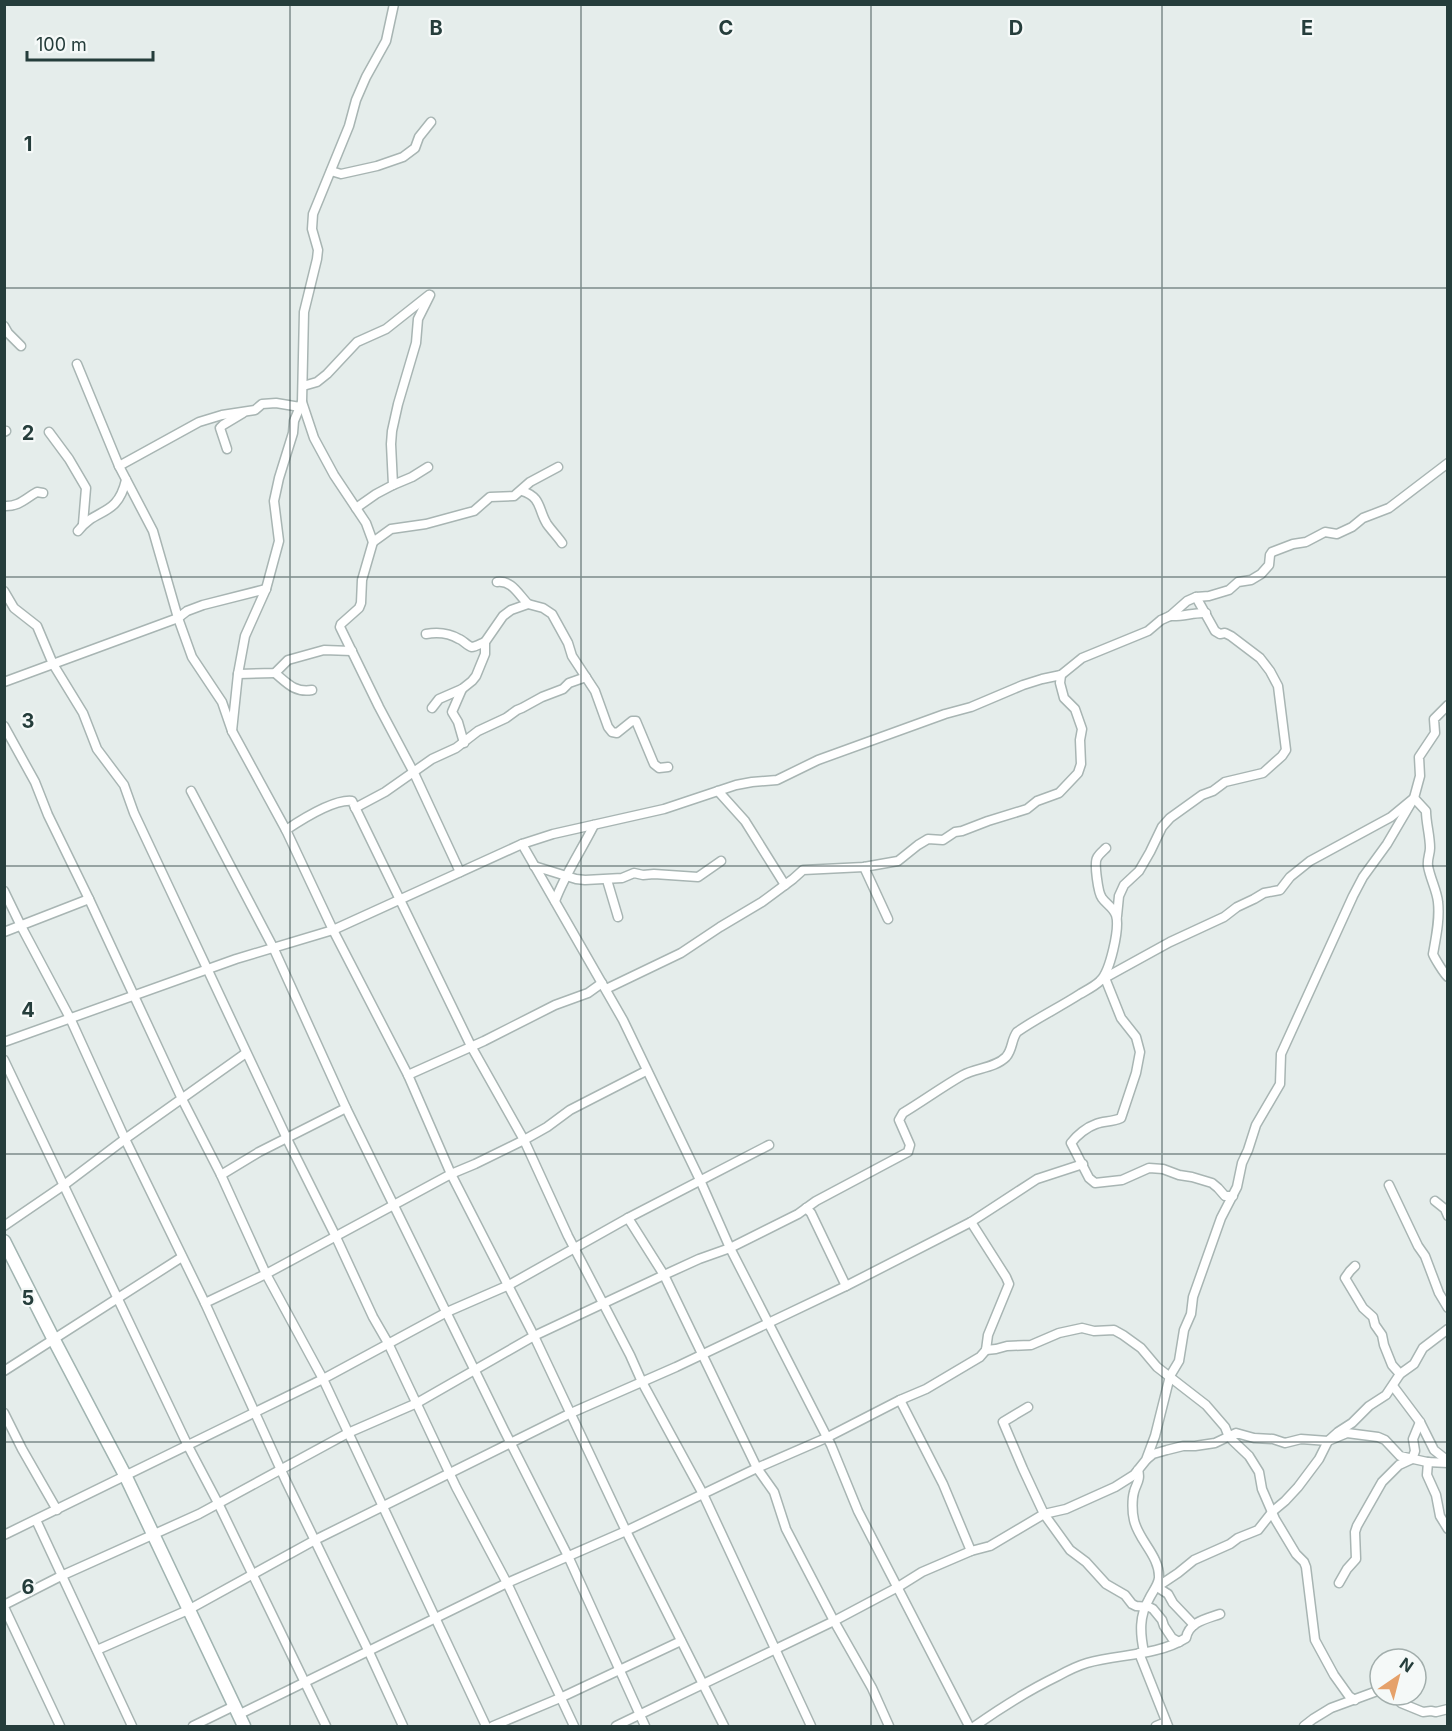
<svg xmlns="http://www.w3.org/2000/svg" width="1452" height="1731" font-family="Inter,sans-serif">
<style>
.lines{fill:none;stroke-linecap:round;stroke-linejoin:round}
.street-casing{stroke:#a8b5b3;stroke-width:11}
.secondary-casing{stroke:#a1b4b1;stroke-width:15}
.street{stroke:#fff;stroke-width:8}
.secondary{stroke:#fff;stroke-width:12}
.grid{fill:none;stroke:#253d3b;stroke-width:1.5;stroke-opacity:0.55}
.grid-label{font-size:20px;text-anchor:middle;font-weight:bold;fill:#253d3b;stroke:#f5f9f8;stroke-width:4.5;stroke-linejoin:round;paint-order:stroke}
</style>
<rect width="100%" height="100%" fill="#e5edeb"/>
<g class="lines">
<defs>
<g id="street">
<path d="M394 4 386 41 366 77 356 100 349 126 313 214 312 229 318 250 317 259 304 312 302 402 314 438 334 475 366 523 373 542 362 580 361 603 359 608 341 624 340 627 379 707 414 773 460 872"/>
<path d="M331 171 341 174 377 166 403 157 415 148 419 137 431 122"/>
<path d="M4 326 8 333 21 346"/>
<path d="M77 364 119 466 153 531 178 618 192 657 222 702 232 731 286 830 333 930 408 1075 451 1174 534 1336 626 1531 724 1726"/>
<path d="M303 386 317 382 327 374 357 342 386 329 429 295"/>
<path d="M4 432 6 431"/>
<path d="M49 432 69 459 86 488 83 524"/>
<path d="M227 449 220 428 223 425 243 413"/>
<path d="M119 466 199 422 222 415 255 410 262 404 276 403 300 407"/>
<path d="M393 485 412 477 428 467"/>
<path d="M522 491C542 497 538 510 547 524 552 531 558 537 562 543"/>
<path d="M4 506C19 507 26 498 37 492L43 493"/>
<path d="M356 508 376 494 393 485 391 444 392 431 398 404 416 343 418 319 430 295"/>
<path d="M78 531C96 507 117 518 126 480"/>
<path d="M373 542 391 529 426 524 474 511 490 497 514 496 530 482 558 467"/>
<path d="M4 591 14 608 37 626 53 664 83 713 97 749 124 785 134 813 290 1145 335 1235 373 1317 388 1343 456 1487 507 1583 574 1726"/>
<path d="M528 604 543 608 552 614 568 643 572 656 595 691 608 727 612 732 617 733 632 721H636L654 764 659 768 668 767"/>
<path d="M1170 616C1183 617 1194 612 1206 613"/>
<path d="M426 634C437 632 449 633 459 639 463 640 467 646 472 647 475 647 482 643 485 642"/>
<path d="M275 673C287 683 295 693 312 690"/>
<path d="M238 674 275 673 288 660 324 650 352 651"/>
<path d="M4 682 178 618 187 611 203 605 266 589"/>
<path d="M462 689 452 712 458 722 464 743"/>
<path d="M432 708 439 699 462 689 472 681 476 676 485 654V642L503 616 511 610 528 604C518 594 512 580 497 582"/>
<path d="M4 726 35 782 48 815 89 899 182 1099 221 1175 266 1274 323 1379 486 1726"/>
<path d="M232 731 238 674 245 636 266 589 279 541 274 501 279 478 293 433 294 421 302 402"/>
<path d="M191 791 273 947 346 1108 504 1430 568 1556 645 1726"/>
<path d="M718 791 745 821 785 885"/>
<path d="M355 808 385 792 432 759 456 748 478 731 506 718 517 710 522 708 542 697 563 689 569 683 586 677"/>
<path d="M286 830C301 820 334 799 352 801L471 1046 524 1140 568 1236 630 1355 642 1382 703 1494 811 1726"/>
<path d="M522 844 623 1020 700 1180 730 1248 831 1445 858 1511 969 1726"/>
<path d="M534 866 576 879 585 880 622 878 634 873 643 875 654 874 698 877 721 861"/>
<path d="M864 867 888 919"/>
<path d="M607 880 618 917"/>
<path d="M4 891 21 926 70 1018 125 1139 205 1303 286 1481 369 1652 403 1726"/>
<path d="M555 901C565 874 581 851 594 825"/>
<path d="M1117 916 1119 896 1124 885 1139 871 1150 852 1162 827 1170 818 1202 795 1213 791 1225 782 1263 773 1282 756 1286 750 1278 686 1270 671 1260 658 1231 636 1225 633 1220 634 1215 631 1196 597"/>
<path d="M4 932 89 899"/>
<path d="M1105 978 1121 1018 1136 1037 1140 1052 1136 1073 1121 1118C1112 1122 1104 1121 1096 1124 1087 1127 1077 1135 1071 1143L1089 1178 1095 1183 1122 1180 1149 1168 1163 1169 1179 1175 1192 1177 1212 1183 1218 1188 1225 1196H1233"/>
<path d="M1101 980 1170 942 1224 917 1237 907 1254 899 1264 893 1280 890 1290 877 1310 861 1391 817 1414 798 1426 811C1426 823 1430 835 1430 848 1430 854 1427 859 1428 866 1430 878 1437 891 1438 902 1440 919 1436 937 1433 954 1434 957 1444 974 1448 977"/>
<path d="M606 989 681 953 720 927 762 902 793 879 803 870 864 867 898 861 918 845 928 839 943 840 955 832 962 831 988 821 1027 809 1037 801 1059 793 1078 773 1081 764 1080 740 1082 729 1075 709 1064 698 1060 683 1061 675"/>
<path d="M4 1042 236 959 333 930 522 844 553 834 664 809 736 785 752 782 777 780 818 760 945 714 971 707 1023 685 1042 679 1061 675 1082 658 1148 631 1161 620 1170 616 1187 601 1196 597 1209 596 1229 590 1238 582 1251 580 1261 574 1269 565 1270 555 1272 552 1293 544 1306 542 1325 532 1337 534 1352 527 1363 518 1389 508 1448 463"/>
<path d="M4 1060 188 1446 218 1503 326 1726"/>
<path d="M408 1075 484 1041 555 1005 588 993 602 983"/>
<path d="M221 1175 259 1152 346 1108"/>
<path d="M1389 1185 1418 1246 1425 1256 1439 1293 1448 1308"/>
<path d="M1435 1201 1445 1209 1448 1216"/>
<path d="M806 1208 811 1213 846 1286"/>
<path d="M628 1218 664 1275 757 1468 826 1438 900 1400 926 1389 980 1357 986 1350 988 1335 1009 1284 1006 1277 971 1222"/>
<path d="M4 1226 64 1185 125 1139 246 1053"/>
<path d="M1355 1266 1350 1271 1345 1278 1363 1308 1373 1317 1375 1325 1382 1335 1384 1345 1392 1365 1400 1374"/>
<path d="M205 1303 266 1274 451 1174 475 1164 524 1140 547 1127 570 1110 646 1071"/>
<path d="M986 1350 996 1349 1007 1346 1031 1345 1059 1333 1082 1328 1094 1331 1114 1330 1123 1335 1141 1348 1157 1367 1206 1405 1225 1427 1229 1437 1249 1456 1259 1472 1262 1489 1275 1519 1296 1554 1304 1562 1306 1567 1315 1640 1334 1675 1349 1696 1355 1700"/>
<path d="M4 1371 182 1257"/>
<path d="M1393 1386 1420 1422 1434 1450 1448 1461"/>
<path d="M900 1400 943 1484 971 1551"/>
<path d="M1028 1407 1003 1422 1023 1469 1044 1514 1070 1550 1086 1562 1106 1584 1125 1595 1132 1604 1136 1606 1149 1607 1153 1609 1162 1620 1164 1626 1172 1638 1179 1642"/>
<path d="M4 1413 22 1449 57 1510"/>
<path d="M1147 1459 1153 1454 1167 1450 1183 1446H1195L1215 1443 1236 1433 1254 1438 1273 1439 1285 1443 1301 1439 1328 1441 1347 1433 1378 1437 1385 1440 1400 1456 1427 1462 1448 1463"/>
<path d="M1428 1462 1427 1475 1436 1495 1440 1516 1448 1529"/>
<path d="M1138 1470C1141 1480 1136 1484 1134 1492 1132 1499 1132 1512 1134 1520 1138 1540 1160 1556 1159 1578 1158 1586 1152 1592 1149 1599 1139 1616 1140 1633 1144 1652"/>
<path d="M36 1520 132 1726"/>
<path d="M4 1535 323 1379 447 1312 509 1285 628 1218 769 1145"/>
<path d="M1339 1583 1347 1569 1356 1559 1355 1532 1357 1526 1382 1482 1399 1465 1412 1459 1415 1451 1413 1439 1420 1422"/>
<path d="M4 1605 61 1576 199 1514 348 1433 417 1403 534 1336 664 1275 699 1259 730 1248 798 1214 816 1201 908 1152 910 1145 899 1120 903 1113C923 1101 942 1087 963 1075 976 1068 995 1068 1006 1057 1013 1049 1011 1040 1017 1032 1037 1018 1060 1007 1080 994 1087 990 1095 986 1100 981 1110 972 1120 928 1116 915 1113 907 1106 904 1102 898 1098 893 1094 863 1097 858 1099 854 1103 851 1106 848"/>
<path d="M4 1607 60 1726"/>
<path d="M1194 1625 1173 1603 1168 1594 1157 1587 1178 1573 1194 1560 1230 1544 1238 1538 1258 1530 1273 1511 1285 1501 1298 1487 1319 1459 1328 1441 1338 1432 1352 1423 1369 1406 1386 1395 1400 1374 1414 1364 1423 1348 1448 1329"/>
<path d="M97 1650 188 1610 315 1540 571 1413 676 1367 846 1286 971 1222 1037 1179 1083 1164"/>
<path d="M1139 1653 1168 1726"/>
<path d="M1394 1695 1401 1703 1423 1712 1431 1711 1436 1712 1448 1709"/>
<path d="M238 1715 507 1583 626 1531 757 1468 774 1492 786 1529 834 1621 872 1688 889 1726"/>
<path d="M193 1726 234 1706"/>
<path d="M493 1726 560 1698 681 1641"/>
<path d="M616 1726 834 1621 898 1587 922 1572 971 1551 990 1546 1044 1514 1066 1509 1115 1487 1134 1475 1146 1460 1155 1436 1170 1376 1179 1361 1184 1330 1191 1314 1193 1297 1221 1218 1237 1187 1242 1163 1248 1150 1256 1125 1280 1084 1281 1054 1353 896 1363 877 1387 844 1414 798 1420 776 1419 757 1435 733 1434 719 1448 705"/>
<path d="M975 1726C1002 1707 1027 1691 1058 1676 1067 1671 1077 1666 1087 1663 1119 1654 1157 1656 1186 1638 1189 1622 1206 1619 1220 1614"/>
<path d="M1156 1726 1166 1722"/>
<path d="M1304 1726 1313 1719 1331 1708 1380 1690"/>
</g>
<path id="secondary" d="M4 1241 54 1340 126 1477 244 1726"/>
</defs>
<!-- street casing -->
<use href="#street" class="street-casing"/>
<!-- secondary casing -->
<use href="#secondary" class="secondary-casing"/>
<!-- street -->
<use href="#street" class="street"/>
<!-- secondary -->
<use href="#secondary" class="secondary"/>
</g>
<!-- grid -->
<path class="grid" d="M290 4V1726M581 4V1726M871 4V1726M1162 4V1726M4 288H1448M4 577H1448M4 866H1448M4 1154H1448M4 1442H1448"/>
<g class="grid-label">
<text x="436" y="35">B</text>
<text x="726" y="35">C</text>
<text x="1016" y="35">D</text>
<text x="1307" y="35">E</text>
<text x="28" y="151">1</text>
<text x="28" y="440">2</text>
<text x="28" y="728">3</text>
<text x="28" y="1017">4</text>
<text x="28" y="1305">5</text>
<text x="28" y="1594">6</text>
</g>
<!-- border -->
<rect width="1452" height="1731" fill="none" stroke="#253d3b" stroke-width="12"/>
<!-- north arrow -->
<g transform="translate(1398 1677) rotate(35)"><circle r="28" fill="#f5f9f8" stroke="#a2aeac" stroke-width="1.5"/>
<path d="M0-4.5L10 22L0 15L-10 22Z" fill="#e5a16a"/>
<text y="-9" font-size="16" font-weight="bold" text-anchor="middle" fill="#253d3b">N</text>
</g>
<!-- scale -->
<path d="M27 51v9h126v-9" fill="none" stroke="#253d3b" stroke-width="3"/>
<text x="36" y="51" font-size="18" fill="#253d3b" stroke="#f5f9f8" stroke-width="4.5" paint-order="stroke">100 m</text>
</svg>
